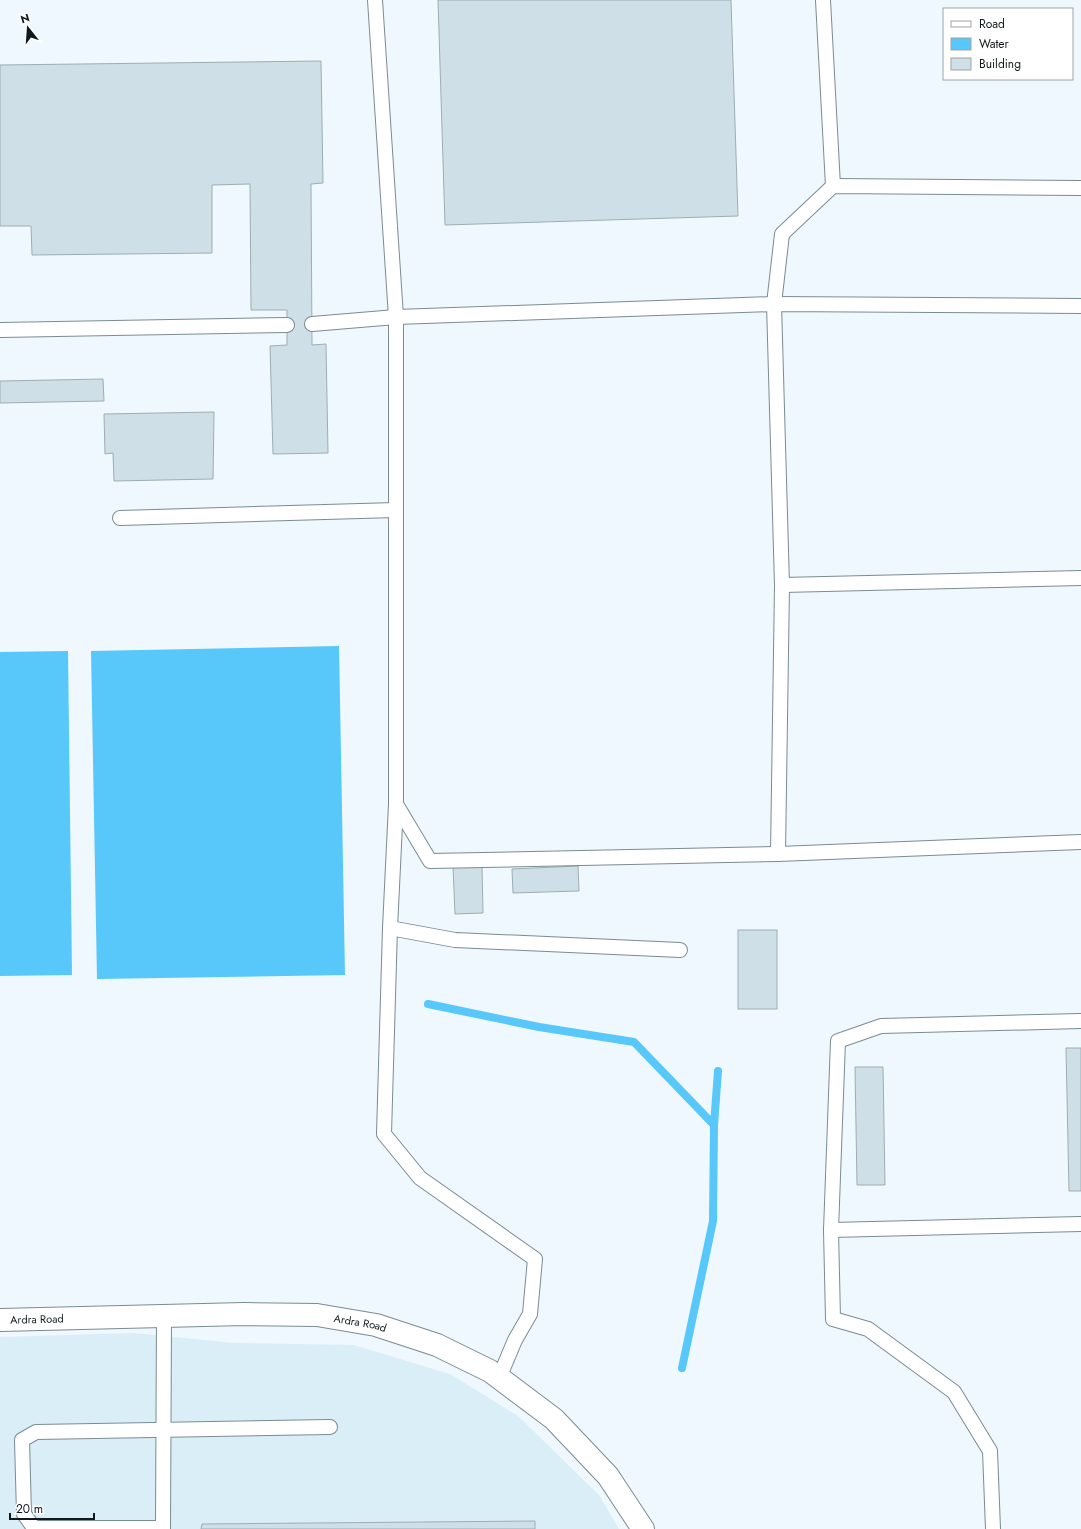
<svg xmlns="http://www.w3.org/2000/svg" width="1081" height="1529" font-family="Jost,sans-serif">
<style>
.built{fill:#daeef8}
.water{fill:#58c7f9}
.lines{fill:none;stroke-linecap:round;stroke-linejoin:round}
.stream{stroke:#58c7f9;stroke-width:8}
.building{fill:#cedfe8;stroke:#9dadb6}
.lane-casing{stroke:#7b8b93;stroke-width:16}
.street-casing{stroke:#7b8b93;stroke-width:24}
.lane{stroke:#fff;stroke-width:14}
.street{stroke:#fff;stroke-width:22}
.labels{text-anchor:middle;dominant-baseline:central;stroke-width:3.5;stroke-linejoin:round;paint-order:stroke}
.street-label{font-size:11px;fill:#11181b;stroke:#fff}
</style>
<rect width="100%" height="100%" fill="#eef8fe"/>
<!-- built -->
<path class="built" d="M134 1333 235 1343 354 1345 450 1374 518 1416 599 1495 619 1529H0V1337Z"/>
<!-- water -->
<g class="water">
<path d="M339 646 345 975 97 979 91 651Z"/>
<path d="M68 651 72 975 0 976V652Z"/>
</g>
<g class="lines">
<!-- stream -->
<g class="stream">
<path d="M428 1004 539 1027 634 1042 714 1125 713 1221 682 1368"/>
<path d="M714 1125 718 1071"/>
</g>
</g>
<!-- building -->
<g class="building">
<path d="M438 0H731L738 216 445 225Z"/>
<path d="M321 61 323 183 311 184 312 345 326 344 328 453 273 454 270 346 287 345V310H251L250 184 212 185V253L32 255 31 226H0V65Z"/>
<path d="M103 379 104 401 0 403V381Z"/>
<path d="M214 412 213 479 114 481 113 453 105 454 104 414Z"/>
<path d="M578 866 579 891 513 893 512 869Z"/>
<path d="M453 867H482L483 913 455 914Z"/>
<rect x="738" y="930" width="39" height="79"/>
<path d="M1066 1048H1081V1191H1069Z"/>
<path d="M855 1067H883L885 1185H857Z"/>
<path d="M535 1521V1529H201L202 1524Z"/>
</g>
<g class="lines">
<defs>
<g id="lane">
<path d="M375 0 396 317V804L430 861 778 854 1081 842"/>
<path d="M823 0 833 186"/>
<path d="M312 324 396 317 774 304 1081 306"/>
<path d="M0 330 287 325"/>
<path d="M120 518 396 510"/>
<path d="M782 585 1081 578"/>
<path d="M396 804 390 928 384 1134 420 1178 535 1259 530 1314 515 1340 499 1378"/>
<path d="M778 854 782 585 774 304 782 234 833 186 1081 188"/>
<path d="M390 928 455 940 680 950"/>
<path d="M1081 1021 881 1026 838 1041 831 1230 1081 1224"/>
<path d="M831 1230 833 1319 868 1329 954 1392 990 1451 993 1529"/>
<path d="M163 1528H34L24 1514 22 1440 36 1432 330 1427"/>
<path d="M163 1529 164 1316"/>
</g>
<g id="street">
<path id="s1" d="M0 1320 244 1314 317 1315 376 1325 437 1345 490 1371 554 1419 608 1476 643 1529"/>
</g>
</defs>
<!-- lane casing -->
<use href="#lane" class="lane-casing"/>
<!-- street casing -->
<use href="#street" class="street-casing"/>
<!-- lane -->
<use href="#lane" class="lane"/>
<!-- street -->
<use href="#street" class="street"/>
</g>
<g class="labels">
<!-- street labels -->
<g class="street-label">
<text stroke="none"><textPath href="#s1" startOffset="37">Ardra Road</textPath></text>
<text stroke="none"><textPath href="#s1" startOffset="361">Ardra Road</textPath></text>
</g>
</g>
<!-- legend -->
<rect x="943" y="8" width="130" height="72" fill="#ffffff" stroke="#a0a3a4"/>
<rect x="951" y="21" width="20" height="6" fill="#ffffff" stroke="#a0a3a4"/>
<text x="979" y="28" font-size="12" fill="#11181b">Road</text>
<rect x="951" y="38" width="20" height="12" fill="#58c7f9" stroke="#a0a3a4"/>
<text x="979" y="48" font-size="12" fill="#11181b">Water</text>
<rect x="951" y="58" width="20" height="12" fill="#cedfe8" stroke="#a0a3a4"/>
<text x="979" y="68" font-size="12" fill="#11181b">Building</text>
<!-- north arrow -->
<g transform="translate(28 28) rotate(343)" stroke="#ffffff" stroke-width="3" paint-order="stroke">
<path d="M0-3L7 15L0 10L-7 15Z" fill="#11181b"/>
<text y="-6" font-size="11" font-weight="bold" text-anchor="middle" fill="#11181b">N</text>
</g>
<!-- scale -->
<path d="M10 1513v6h84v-6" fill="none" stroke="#11181b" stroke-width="2"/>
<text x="16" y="1513" font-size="12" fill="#11181b" stroke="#ffffff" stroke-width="3" paint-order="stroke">20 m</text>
</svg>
